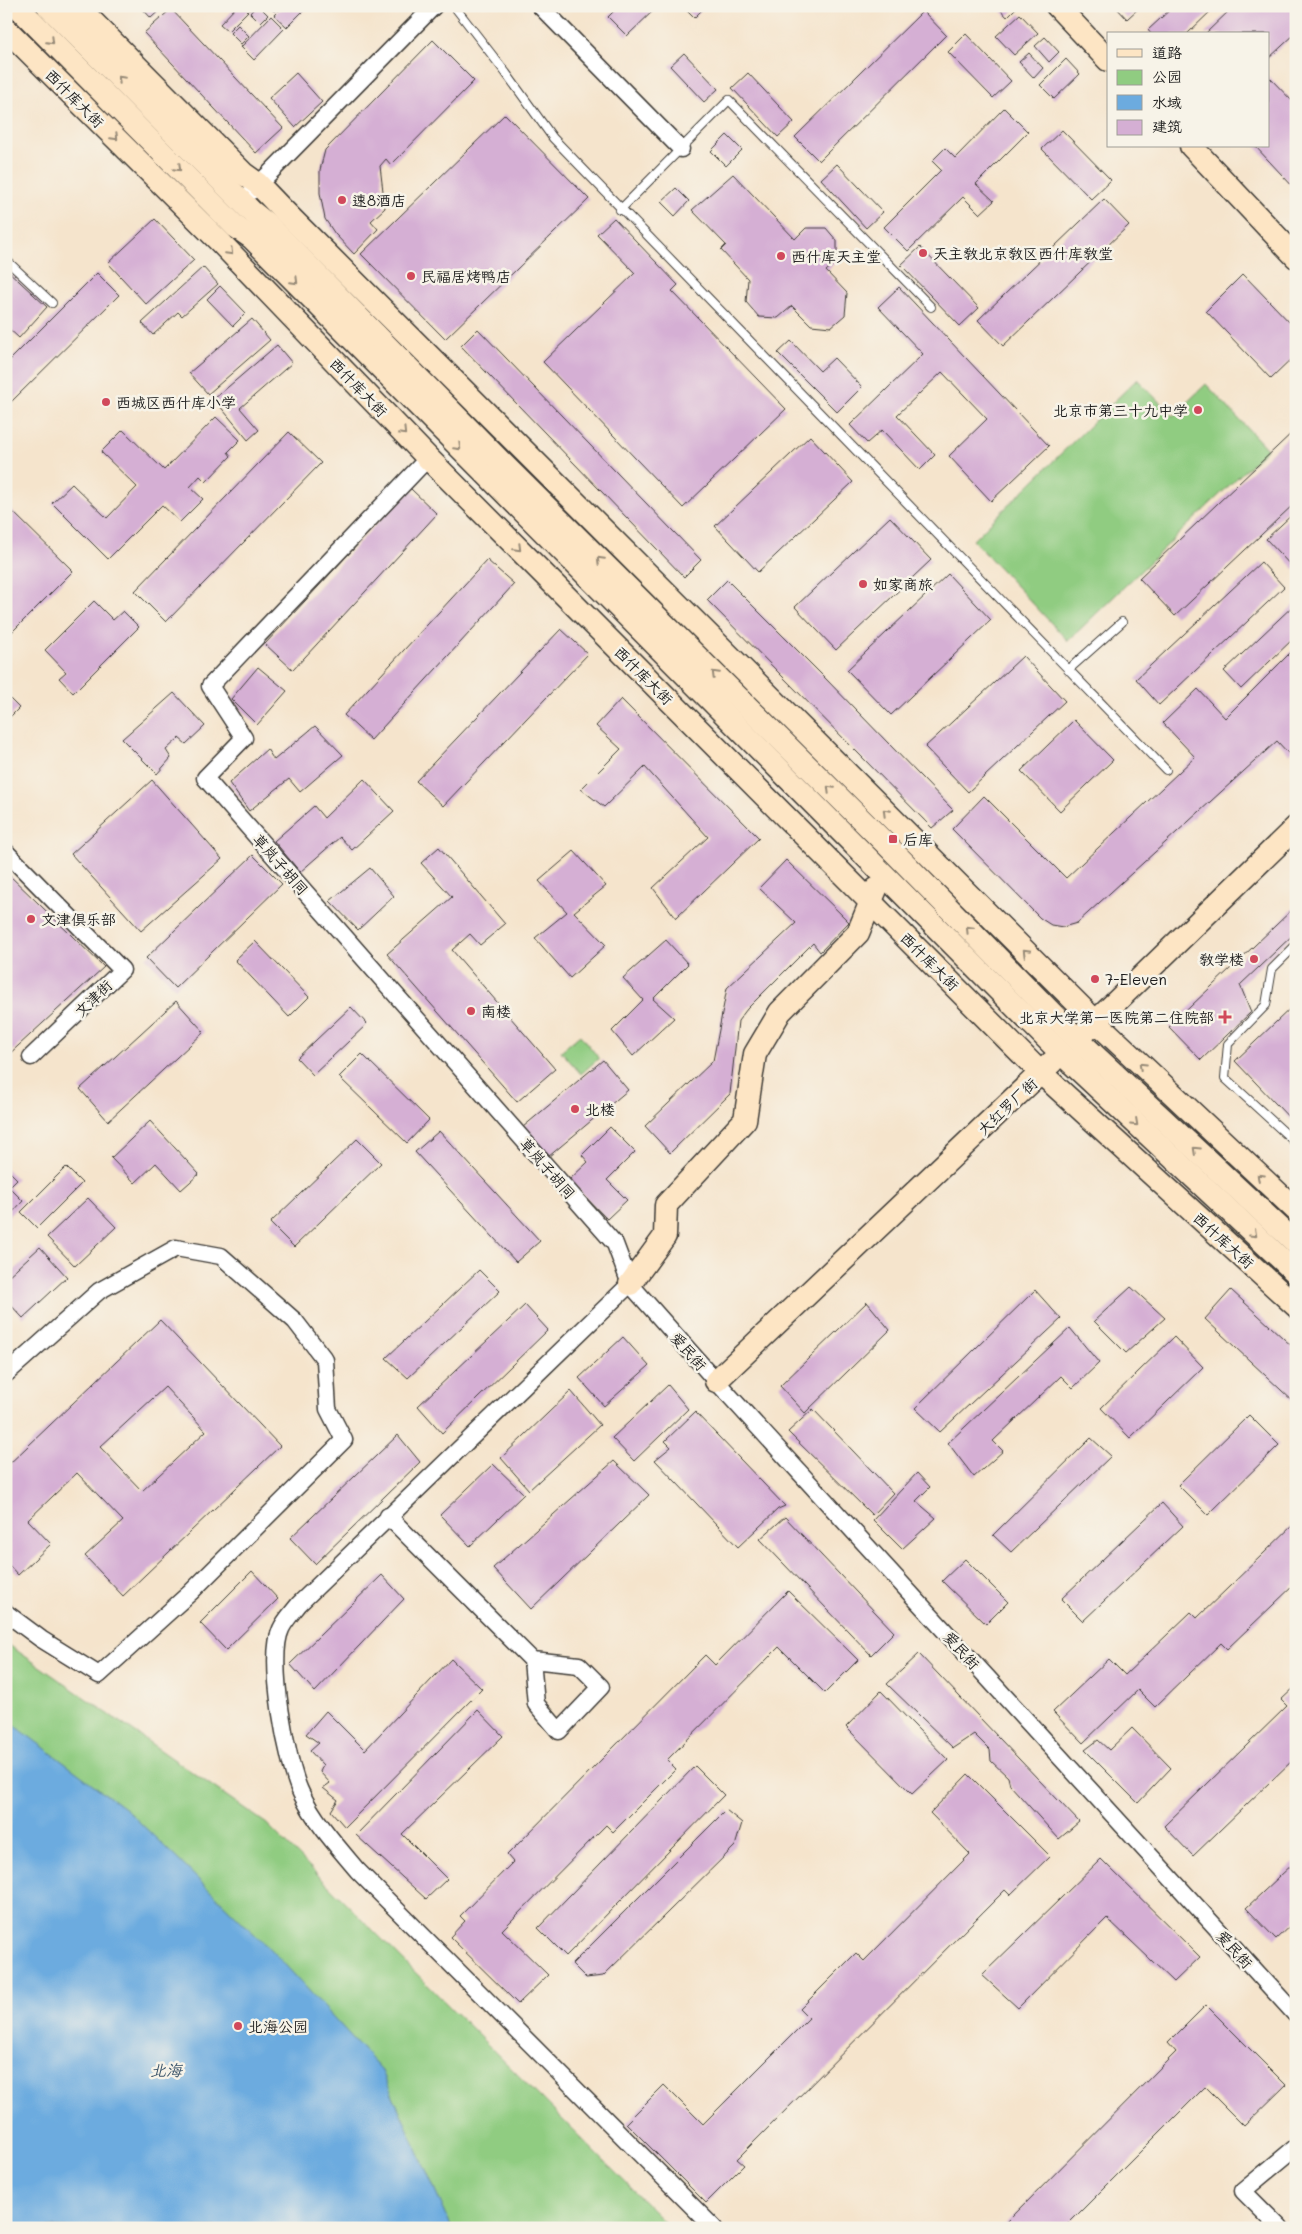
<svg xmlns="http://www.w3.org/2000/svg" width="1302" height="2234" font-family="Mali,'LXGW WenKai TC',sans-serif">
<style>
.green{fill:#90cc81;stroke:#56744e}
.water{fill:#6cabdf;stroke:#44647e}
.building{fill:#d5afd4;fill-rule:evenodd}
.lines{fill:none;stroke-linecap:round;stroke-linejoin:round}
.lane-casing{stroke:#3d3a36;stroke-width:10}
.street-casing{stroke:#3d3a36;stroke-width:19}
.secondary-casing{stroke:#3d3a36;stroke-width:25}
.lane{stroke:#fff;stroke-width:8}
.street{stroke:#fff;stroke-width:16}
.secondary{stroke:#fde5c4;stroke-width:22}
.oneway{stroke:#988b78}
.poi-dot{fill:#d1495b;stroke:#f7f3e8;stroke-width:2}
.labels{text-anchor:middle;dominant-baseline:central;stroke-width:5;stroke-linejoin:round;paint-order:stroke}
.street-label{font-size:15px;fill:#1c1c1c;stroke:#f7f3e8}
.poi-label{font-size:15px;fill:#1c1c1c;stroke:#f7f3e8;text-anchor:start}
.water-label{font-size:16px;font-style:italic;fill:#3c556a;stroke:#f7f3e8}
</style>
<rect width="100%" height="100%" fill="#f7f3e8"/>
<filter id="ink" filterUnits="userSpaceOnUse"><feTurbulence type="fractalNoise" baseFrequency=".02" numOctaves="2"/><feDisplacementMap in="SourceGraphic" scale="10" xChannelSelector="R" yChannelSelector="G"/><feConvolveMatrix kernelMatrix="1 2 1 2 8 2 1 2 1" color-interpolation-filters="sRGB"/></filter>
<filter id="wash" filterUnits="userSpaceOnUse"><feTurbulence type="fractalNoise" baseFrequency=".0096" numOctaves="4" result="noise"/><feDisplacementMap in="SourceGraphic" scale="20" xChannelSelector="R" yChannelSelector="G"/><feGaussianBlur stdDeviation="1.12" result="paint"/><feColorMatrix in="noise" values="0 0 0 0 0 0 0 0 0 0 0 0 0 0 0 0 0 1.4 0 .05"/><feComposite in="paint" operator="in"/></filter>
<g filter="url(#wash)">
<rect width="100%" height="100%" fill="#f5e4cc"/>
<!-- green -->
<g class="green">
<path d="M1137 379 1173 416 1206 384 1267 449 1068 641 973 540Z"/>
<path d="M580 1035 599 1058 581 1074 561 1051Z"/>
<path d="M6 1643 267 1824 671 2228H6Z"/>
</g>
<!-- water -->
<path class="water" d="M6 1719 127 1810 277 1956 381 2069 452 2228H6Z"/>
<g id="blocks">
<!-- building -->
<g class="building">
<path d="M140 6H164L151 18Z"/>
<path d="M237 6H253L228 31 220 24Z"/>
<path d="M256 6H259L268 15 260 23 250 13Z"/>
<path d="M269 6H279L274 11Z"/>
<path d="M283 6H308L287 27 274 15Z"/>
<path d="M619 6H658L627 36 608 17Z"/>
<path d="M682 6H706L694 18Z"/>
<path d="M997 6H1014L1016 8 1007 17Z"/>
<path d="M1115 6H1141L1127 19Z"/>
<path d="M1174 6H1216L1187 34H1151L1148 30Z"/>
<path d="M1234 6H1295L1294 8 1296 10V33L1268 59V34H1205Z"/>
<path d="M171 9 283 128 256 153 144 33Z"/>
<path d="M923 11 946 35 819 161 795 137Z"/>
<path d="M1020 14 1038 33 1014 55 996 36Z"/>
<path d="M271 16 284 29 254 60 241 47Z"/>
<path d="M238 25 249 36 241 44 230 33Z"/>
<path d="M966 34 1011 81 993 98 948 52Z"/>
<path d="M1045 37 1059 52 1049 62 1035 46Z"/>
<path d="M433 40 474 81 391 165 386 159 380 166 385 208 371 221 378 229 354 254 335 234 325 219 320 193V170L325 150Z"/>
<path d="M684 53 718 89 704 102 670 66Z"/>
<path d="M1029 53 1043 68 1034 78 1019 62Z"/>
<path d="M1066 59 1080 74 1054 99 1040 85Z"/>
<path d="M296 73 322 102 295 127 269 98Z"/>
<path d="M748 73 794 122 778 137 732 88Z"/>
<path d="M1268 76 1296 105V190L1255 146H1268Z"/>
<path d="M1004 108 1028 132 976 184 994 201 980 214 963 197 908 251 884 227 941 170 932 161 945 148 955 158Z"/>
<path d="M505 114 589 199 445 339 361 254Z"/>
<path d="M1062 130 1111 180 1091 199 1042 149Z"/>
<path d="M727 135 742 150 726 166 711 151Z"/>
<path d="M837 164 883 212 866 228 821 179Z"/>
<path d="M733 174 795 239 806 228H826L837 241V261L826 271 847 293 845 315 831 327 811 325 792 306 778 318 759 317 746 302 748 279 721 250 726 245 692 210Z"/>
<path d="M676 188 689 201 675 216 661 202Z"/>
<path d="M1104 199 1129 225 1003 346 978 320Z"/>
<path d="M614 218 678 285 672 291 786 409 683 508 543 362 635 273 597 234Z"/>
<path d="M155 219 194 260 146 304 108 263Z"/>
<path d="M920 247 979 308 960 326 901 265Z"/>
<path d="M203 267 218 284 182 316 178 312 153 335 142 323Z"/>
<path d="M6 269 47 307 19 338 6 326Z"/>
<path d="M97 273 119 295 6 407V364Z"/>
<path d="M1243 274 1296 329V355L1271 379 1206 311Z"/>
<path d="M220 286 246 313 233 326 207 299Z"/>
<path d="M899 287 1049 446 991 501 949 456 987 419 942 372 897 415 935 455 920 470 882 430 867 443 850 425 923 354 878 307Z"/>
<path d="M252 319 270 340 208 394 189 373Z"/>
<path d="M478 329 701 560 684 577 461 346Z"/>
<path d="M791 341 820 371 834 358 862 387 837 412 778 353Z"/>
<path d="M277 345 292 363 240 408 259 430 248 440 214 399Z"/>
<path d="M216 417 240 440 228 452 231 456 206 482 200 476 190 487 203 499 180 522 162 505 108 559 52 503 72 484 107 518 137 487 101 452 123 430 164 470Z"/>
<path d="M1296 429V502L1175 616 1139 578Z"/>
<path d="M289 432 321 463 166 622 135 591Z"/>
<path d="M810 436 853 482 758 572 715 526Z"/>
<path d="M410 488 437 514 293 670 265 644Z"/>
<path d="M6 505 73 571 6 638Z"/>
<path d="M1296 511V568L1294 569 1266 539Z"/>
<path d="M890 517 931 560 836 650 795 607Z"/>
<path d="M487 560 514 584 371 740 344 715Z"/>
<path d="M1261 562 1284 587 1159 705 1136 679Z"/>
<path d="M948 574 991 620 891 715 847 670Z"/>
<path d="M727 580 825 678 953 810 932 828 707 600Z"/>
<path d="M94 601 113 620 123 611 139 627 73 693 59 678 66 672 45 650Z"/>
<path d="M1296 603V636L1241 689 1224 671Z"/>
<path d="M561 629 588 654 443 806 416 781Z"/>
<path d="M1296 647V748L1289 754 1277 741 1077 923 1063 927 1051 925 1040 918 952 829 984 796 1066 878 1195 757 1163 723 1198 689 1225 718Z"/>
<path d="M1023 656 1065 701 968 792 925 747Z"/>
<path d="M258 667 287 691 257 725 231 699Z"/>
<path d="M174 693 205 726 186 744 179 738 166 750 171 758 157 774 122 739Z"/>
<path d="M6 695 19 708 6 721Z"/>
<path d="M621 699 759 838 676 918 653 888 708 837 645 767 604 807 581 789 621 749 596 726Z"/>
<path d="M1074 720 1113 760 1060 811 1021 771Z"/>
<path d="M315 726 343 755 300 792 289 779 249 811 229 783 267 749 274 760Z"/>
<path d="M364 779 394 811 352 850 340 837 300 872 274 841 314 806 324 818Z"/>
<path d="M152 780 222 859 141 931 71 854Z"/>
<path d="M439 847 505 924 480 945 470 934 452 950 555 1069 517 1102 387 954 452 897 421 863Z"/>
<path d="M574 851 606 886 574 912 606 945 570 978 535 938 567 912 539 881Z"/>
<path d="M253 855 282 884 175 988 146 958Z"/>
<path d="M786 860 849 922 820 952 813 943 747 1009 738 1021 730 1094 670 1153 645 1126 713 1061 727 988 796 923 759 888Z"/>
<path d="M370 868 394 896 358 930 330 901Z"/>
<path d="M6 872 104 967 6 1057Z"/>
<path d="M1296 906V932L1240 985 1251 1012 1201 1060 1169 1027Z"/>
<path d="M666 940 688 964 653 999 674 1018 633 1056 612 1031 643 1000 623 978Z"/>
<path d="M255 941 309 997 289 1017 235 960Z"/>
<path d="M176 1001 204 1032 108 1121 80 1089Z"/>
<path d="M1296 1003V1125L1235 1061Z"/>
<path d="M351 1007 367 1024 313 1075 297 1058Z"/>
<path d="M362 1054 429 1120 407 1143 339 1077Z"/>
<path d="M603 1060 628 1090 548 1157 523 1127Z"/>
<path d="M150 1121 199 1174 181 1190 156 1163 135 1183 111 1158Z"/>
<path d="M610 1127 635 1152 607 1180 627 1200 607 1219 569 1180 588 1162 582 1155Z"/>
<path d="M439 1131 540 1241 516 1262 415 1152Z"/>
<path d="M357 1139 381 1163 294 1247 270 1223Z"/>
<path d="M66 1167 82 1183 37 1228 21 1212Z"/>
<path d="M6 1168 17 1179 9 1187 23 1201 6 1219Z"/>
<path d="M88 1198 116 1227 75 1266 47 1237Z"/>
<path d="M40 1247 67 1277 23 1318 6 1300V1278Z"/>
<path d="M479 1270 500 1291 408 1378 386 1358Z"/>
<path d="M1131 1287 1165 1318 1126 1353 1094 1321Z"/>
<path d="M1035 1290 1061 1319 940 1432 915 1408Z"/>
<path d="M1231 1290 1296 1350V1404L1205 1319Z"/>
<path d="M867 1302 890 1330 805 1413 780 1386Z"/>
<path d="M525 1305 548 1330 442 1433 418 1406Z"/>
<path d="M160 1320 280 1446 123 1596 85 1556 123 1521 77 1473 28 1520 51 1544 18 1575 6 1562V1467ZM165 1387 206 1431 142 1491 100 1447Z"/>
<path d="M1070 1328 1099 1363 1073 1388 1061 1376 993 1441 1003 1451 974 1477 948 1443Z"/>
<path d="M623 1337 649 1366 604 1406 579 1378Z"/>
<path d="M1174 1337 1203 1367 1130 1438 1101 1408Z"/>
<path d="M668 1385 688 1409 634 1461 612 1438Z"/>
<path d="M571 1391 600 1425 529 1490 501 1458Z"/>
<path d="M813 1409 893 1493 872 1515 788 1432Z"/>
<path d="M695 1412 785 1506 778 1509 738 1547 655 1460 671 1447 665 1441Z"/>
<path d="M1249 1415 1279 1445 1208 1515 1178 1485Z"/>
<path d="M398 1435 420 1462 315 1564 290 1538Z"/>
<path d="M1091 1438 1111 1456 1011 1552 993 1535Z"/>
<path d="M614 1461 649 1495 531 1609 493 1568Z"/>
<path d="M493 1464 524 1494 470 1546 440 1515Z"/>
<path d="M917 1473 930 1487 916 1501 936 1518 902 1549 873 1520Z"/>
<path d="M1162 1503 1183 1526 1083 1621 1061 1599Z"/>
<path d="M785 1517 894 1632 871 1655 760 1539Z"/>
<path d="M1296 1522V1583L1227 1649 1221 1643 1155 1707 1138 1690 1083 1743 1053 1712 1109 1659 1125 1675 1191 1612 1197 1618Z"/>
<path d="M965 1559 1008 1602 986 1624 942 1581Z"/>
<path d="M252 1571 278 1599 226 1650 200 1623Z"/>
<path d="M382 1575 404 1599 315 1692 290 1664Z"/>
<path d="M788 1591 858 1660 825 1693 779 1647 667 1760 676 1769 613 1832 606 1825 502 1930 548 1975 518 2004 450 1937 465 1921 460 1916 513 1862 507 1855 705 1655 715 1665Z"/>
<path d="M919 1654 1079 1822 1059 1839 1010 1785 1008 1777 991 1761 990 1750 974 1734 953 1748 887 1684Z"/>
<path d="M451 1659 482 1689 345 1827 331 1811 338 1800 323 1788 330 1783 320 1772 323 1765 310 1751 319 1743 306 1734 326 1711 365 1750Z"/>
<path d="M1296 1686V1757L1193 1856 1164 1826 1287 1706 1281 1700Z"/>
<path d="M881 1691 948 1760 912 1794 846 1727Z"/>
<path d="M478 1710 503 1736 402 1834 447 1879 426 1899 356 1835Z"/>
<path d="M1132 1728 1171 1768 1138 1803 1085 1750 1098 1740 1109 1750Z"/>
<path d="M695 1766 724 1795 566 1956 538 1928Z"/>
<path d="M968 1774 1050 1856 1010 1895 1005 1890 737 2159 744 2165 706 2203 626 2123 664 2085 703 2124 809 2018 800 2009 856 1953 864 1961 970 1854 930 1813Z"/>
<path d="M726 1810 742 1823 735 1846 603 1976 586 1978 572 1964Z"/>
<path d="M1101 1859 1200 1957 1174 1982 1107 1918 1018 2008 982 1975Z"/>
<path d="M1296 1861V1920L1276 1939 1246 1908Z"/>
<path d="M1206 2005 1286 2085 1244 2126 1205 2087 1064 2228H1001L1176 2052 1168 2043Z"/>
</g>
</g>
</g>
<g filter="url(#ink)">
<use href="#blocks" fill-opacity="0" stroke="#3d3a36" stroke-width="1"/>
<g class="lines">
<defs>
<g id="lane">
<path d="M454 6 506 73 553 138 1166 770"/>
<path d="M620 210 729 100 931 307"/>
<path d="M6 260 52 303"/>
<path d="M1068 670 1122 622"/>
<path d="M1296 945 1272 969 1266 1005 1228 1044 1225 1078 1296 1143"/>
</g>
<g id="street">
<path d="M540 6 681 149"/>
<path d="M252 191 434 6"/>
<path d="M428 458 210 686 244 738 205 778 615 1244 630 1284 716 1381 1296 2015"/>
<path d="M6 852 122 970 31 1057"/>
<path d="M630 1284 299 1604C293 1612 285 1620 281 1629 267 1658 287 1764 301 1793 315 1822 337 1846 357 1870L714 2228"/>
<path d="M6 1374 99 1291 176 1248 221 1256 295 1321 325 1360 328 1409 344 1440 191 1592 99 1675 41 1639 6 1613"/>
<path d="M388 1516 532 1660 536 1704 559 1731 601 1687 579 1665 532 1660"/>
<path d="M1280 2228 1243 2191 1296 2147"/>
</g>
<g id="secondary">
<path d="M17 6 236 227 252 238 1062 1054 1296 1273"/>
<path d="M48 6 251 211 267 224 502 463 887 845 1077 1039 1296 1243"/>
<path d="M77 6 244 174 258 184 282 209 1095 1021 1296 1210"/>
<path d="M1057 6 1108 60"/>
<path d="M6 29 220 242 428 458 1041 1073 1296 1306"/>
<path d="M1191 146 1296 257"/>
<path d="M1085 1032 1296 827"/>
<path d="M630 1284 665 1236 666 1205 745 1120 755 1054 780 1012 858 933 876 889"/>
<path d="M716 1381 1052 1062"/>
</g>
</defs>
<!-- lane casing -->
<use href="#lane" class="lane-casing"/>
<!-- street casing -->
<use href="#street" class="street-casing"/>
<!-- secondary casing -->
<use href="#secondary" class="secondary-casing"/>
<!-- lane -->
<use href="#lane" class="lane"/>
<!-- street -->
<use href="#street" class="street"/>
<!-- secondary -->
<use href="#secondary" class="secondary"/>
</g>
<!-- one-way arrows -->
<defs><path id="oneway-chevron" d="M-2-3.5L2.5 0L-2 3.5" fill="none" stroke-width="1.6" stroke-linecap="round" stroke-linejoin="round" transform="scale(1.25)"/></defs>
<g class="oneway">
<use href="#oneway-chevron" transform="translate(51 41) rotate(45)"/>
<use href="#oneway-chevron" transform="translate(121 79) rotate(-135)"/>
<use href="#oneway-chevron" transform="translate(115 137) rotate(45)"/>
<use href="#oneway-chevron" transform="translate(178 168) rotate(45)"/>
<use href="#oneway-chevron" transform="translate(230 252) rotate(46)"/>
<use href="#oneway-chevron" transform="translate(295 281) rotate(45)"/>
<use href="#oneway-chevron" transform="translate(403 432) rotate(46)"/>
<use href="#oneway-chevron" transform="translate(458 447) rotate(45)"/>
<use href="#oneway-chevron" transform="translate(518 548) rotate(45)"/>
<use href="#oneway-chevron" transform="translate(600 560) rotate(-135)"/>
<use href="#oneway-chevron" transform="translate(715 674) rotate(-135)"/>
<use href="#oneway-chevron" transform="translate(830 789) rotate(-135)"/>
<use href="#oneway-chevron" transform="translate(886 812) rotate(-135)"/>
<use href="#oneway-chevron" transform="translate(969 929) rotate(-134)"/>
<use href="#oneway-chevron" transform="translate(1026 952) rotate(-135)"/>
<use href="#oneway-chevron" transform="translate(1142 1066) rotate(-137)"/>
<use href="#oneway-chevron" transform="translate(1135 1123) rotate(43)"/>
<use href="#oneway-chevron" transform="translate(1196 1150) rotate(-137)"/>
<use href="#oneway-chevron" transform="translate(1260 1177) rotate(-137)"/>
<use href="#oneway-chevron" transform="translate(1254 1234) rotate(43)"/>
</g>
</g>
<!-- markers -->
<g class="poi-dot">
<circle cx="342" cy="200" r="5"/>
<circle cx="923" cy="253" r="5"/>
<circle cx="781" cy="256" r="5"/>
<circle cx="411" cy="276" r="5"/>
<circle cx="106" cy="402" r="5"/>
<circle cx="1198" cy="410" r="5"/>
<circle cx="863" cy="584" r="5"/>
<rect x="888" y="834" width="10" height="10" rx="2.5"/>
<circle cx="31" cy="919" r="5"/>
<circle cx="1254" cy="959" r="5"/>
<circle cx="1095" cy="979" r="5"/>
<circle cx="471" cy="1011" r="5"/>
<path d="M1222.5 1009.5h5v5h5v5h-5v5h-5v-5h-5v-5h5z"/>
<circle cx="575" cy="1109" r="5"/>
<circle cx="238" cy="2026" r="5"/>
</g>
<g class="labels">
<!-- street labels -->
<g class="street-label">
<text transform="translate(75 98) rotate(45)">西什库大街</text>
<text transform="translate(359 387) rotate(46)">西什库大街</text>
<text transform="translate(644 675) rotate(45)">西什库大街</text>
<text transform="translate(281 864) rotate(49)">草岚子胡同</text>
<text transform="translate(930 961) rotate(45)">西什库大街</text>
<text transform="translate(93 998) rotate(-44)">文津街</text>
<text transform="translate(1007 1106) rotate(-43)">大红罗厂街</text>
<text transform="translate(548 1168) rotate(49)">草岚子胡同</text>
<text transform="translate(1224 1240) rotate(42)">西什库大街</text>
<text transform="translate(689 1351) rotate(49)">爱民街</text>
<text transform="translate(962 1650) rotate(48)">爱民街</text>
<text transform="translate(1235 1949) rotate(48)">爱民街</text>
</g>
<!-- poi labels -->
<g class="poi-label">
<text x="352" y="200">速8酒店</text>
<text x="933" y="253">天主教北京教区西什库教堂</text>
<text x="791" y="256">西什库天主堂</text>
<text x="421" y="276">民福居烤鸭店</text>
<text x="116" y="402">西城区西什库小学</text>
<text x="1188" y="410" text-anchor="end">北京市第三十九中学</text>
<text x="873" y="584">如家商旅</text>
<text x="903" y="839">后库</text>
<text x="41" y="919">文津俱乐部</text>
<text x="1244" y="959" text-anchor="end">教学楼</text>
<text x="1105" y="979">7-Eleven</text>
<text x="481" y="1011">南楼</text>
<text x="1214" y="1017" text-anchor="end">北京大学第一医院第二住院部</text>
<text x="585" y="1109">北楼</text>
<text x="248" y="2026">北海公园</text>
</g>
<!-- water labels -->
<g class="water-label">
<text x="166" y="2069">北海</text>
</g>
</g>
<!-- margin -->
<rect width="1302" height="2234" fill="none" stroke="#f7f3e8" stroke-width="25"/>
<!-- legend -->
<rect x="1107" y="32" width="162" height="115" fill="#f7f3e8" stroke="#9f9d96"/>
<rect x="1117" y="49" width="25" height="8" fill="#fde5c4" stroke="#9f9d96"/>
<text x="1152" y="58" font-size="15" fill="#1c1c1c">道路</text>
<rect x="1117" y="70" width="25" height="15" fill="#90cc81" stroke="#9f9d96"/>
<text x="1152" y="82" font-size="15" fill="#1c1c1c">公园</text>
<rect x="1117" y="95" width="25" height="15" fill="#6cabdf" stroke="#9f9d96"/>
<text x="1152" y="108" font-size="15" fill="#1c1c1c">水域</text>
<rect x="1117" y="120" width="25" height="15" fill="#d5afd4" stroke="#9f9d96"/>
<text x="1152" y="132" font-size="15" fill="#1c1c1c">建筑</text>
</svg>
